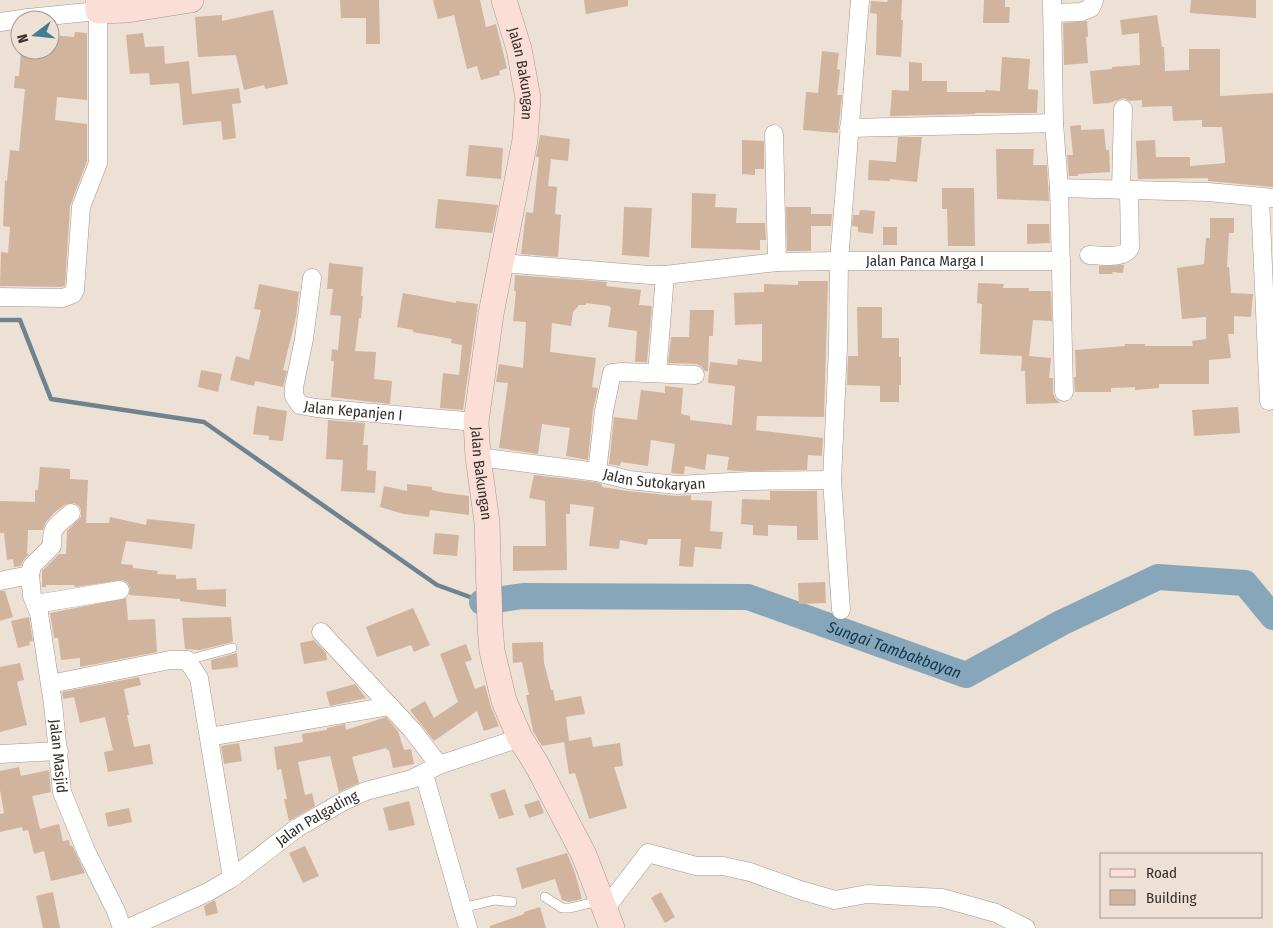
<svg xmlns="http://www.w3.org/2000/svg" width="1273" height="928" font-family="'Fira Sans Condensed',sans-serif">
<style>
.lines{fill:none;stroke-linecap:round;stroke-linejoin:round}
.stream{stroke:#6e828f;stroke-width:4.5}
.river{stroke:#87a6ba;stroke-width:26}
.building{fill:#d0b49e}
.lane-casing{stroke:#a4978e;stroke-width:10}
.street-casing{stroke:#a4978e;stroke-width:19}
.secondary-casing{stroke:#a4978e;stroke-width:26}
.lane{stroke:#fff;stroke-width:9}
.street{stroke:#fff;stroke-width:18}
.secondary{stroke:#fbded5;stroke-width:25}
.labels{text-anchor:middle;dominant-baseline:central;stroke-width:5;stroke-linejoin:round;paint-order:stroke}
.street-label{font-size:15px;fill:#342f2b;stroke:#ede0d5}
.water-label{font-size:16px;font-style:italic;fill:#0d384e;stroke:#ede0d5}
</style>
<rect width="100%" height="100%" fill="#ede0d5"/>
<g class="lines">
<!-- stream -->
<path class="stream" d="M0 320H20L51 399 204 422 437 585 481 601"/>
<!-- river -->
<path class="river" id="s1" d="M482 602 523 596 748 597 966 675 1061 623 1158 577 1245 583 1273 617"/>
</g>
<!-- building -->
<g class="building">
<path d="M340 0H379L380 44H366V18H341Z"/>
<path d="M433 0H480L486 27 496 24 507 68 499 71 500 75 481 80 477 66 467 69 454 15 438 19Z"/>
<path d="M584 0H628V6L586 14Z"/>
<path d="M888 0H902L901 20H903L901 57 876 55 877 14 870 13 871 1 887 2Z"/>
<path d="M984 0H1005V7H1010L1009 23H983Z"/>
<path d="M1191 0H1256V18L1190 13Z"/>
<path d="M273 10 288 84 265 89 264 85 244 90 236 55 198 57 195 17 222 15V21Z"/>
<path d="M1157 15 1162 47H1164L1165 71 1189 70V49H1220V96L1273 93V187L1208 181V178L1138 179 1136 141 1155 140 1156 157H1190V166L1225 163V158L1222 127H1202V120L1173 121 1172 106 1142 107V100L1129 101 1124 98 1109 103 1093 104 1090 71 1112 69V67L1140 65 1139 33 1122 35 1120 20Z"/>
<path d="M1087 21 1088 37H1086L1088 63 1064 65 1063 23Z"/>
<path d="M75 32 87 33V100L57 97 55 120 87 124V161L70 206 65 286 61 287 0 286 1 252 8 253 10 227 3 226 5 180 7 181 10 150 19 151 25 89 14 88 15 76H19L21 52 37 54V50H50V35L74 37Z"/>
<path d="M143 33 145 47 164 46 165 64 189 61 192 94 239 88 241 103 232 104 236 138 223 140 221 121 183 125 179 83 150 85 149 73 130 74 126 35Z"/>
<path d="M822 51 839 53 837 69 840 70 837 95H842L838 133 803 130 806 92 818 93Z"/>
<path d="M1002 57 1030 59 1028 89 1038 90 1037 113H975V114L890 116 892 90 909 91V62L922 63V81H947V92H985V90L1000 91Z"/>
<path d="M1081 125V130L1104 129 1106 150H1109L1110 172 1078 174V176H1069L1067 155H1073L1070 126Z"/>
<path d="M540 135 570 139 568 161 551 159 548 186 557 187 555 214 561 215 558 257 521 254 526 212 533 213 539 157H536Z"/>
<path d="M898 137H922L917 182 890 179V181L868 180 869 160 896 162Z"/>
<path d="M742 140 764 141V169H755V175L742 174Z"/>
<path d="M469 145 503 148 501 179 466 176Z"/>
<path d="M996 149H1034L1033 165H1047L1049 201 997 199Z"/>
<path d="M942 188H974L975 246H948L947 209H942Z"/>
<path d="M692 193 716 194 715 207 737 208 736 223H765L766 240H760V250L691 248Z"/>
<path d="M438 199 498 205 492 233 435 228Z"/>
<path d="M624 207 652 208 649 257 622 255Z"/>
<path d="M786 207H811V214H832L831 226H811V251H787Z"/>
<path d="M860 210 875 211 873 234 858 232V227L852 226 853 215H859Z"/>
<path d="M1210 218H1234V233H1229L1227 267H1229L1231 293 1253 294 1251 317 1234 316V334H1228L1231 358 1209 360V384H1159V388L1135 390V387L1111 388V392H1075L1074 377H1076L1075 350 1125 346V344H1145V346H1193L1192 341 1206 339V317L1182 319 1177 268 1204 264 1206 238H1210Z"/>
<path d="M1027 224H1049L1050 243 1027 244Z"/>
<rect x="883" y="227" width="14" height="18"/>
<path d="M329 263 363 267 361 296H363L361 318H359L355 351 376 352 374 379 392 381 390 404 331 397 334 361H331L332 349 338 350 341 316 330 315 333 289H327Z"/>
<path d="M1124 265 1123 273 1112 272 1113 274H1099V266Z"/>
<path d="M515 275 607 282 606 286 641 290 639 305 652 306 647 362H635L637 331 608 327 611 308 609 306 586 303V305H579L573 312 571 326 552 323 550 352 596 358 592 387 598 388 593 410 588 460 566 456 570 428 542 424 538 454 499 448 508 383 496 382 499 364 523 368 526 322 513 321 516 291H514Z"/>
<path d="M798 281H828L824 417 757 416 756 430 823 438 822 456 808 455 807 470 739 471 727 470 729 457 707 454 705 470 685 466 684 474H678L671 473 675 444 651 440 648 466 621 462 620 466 609 464 614 417 637 420 641 390 665 393V386L683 388 681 414 690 416V420L732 425 735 386 708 383 710 362 737 365 738 359 762 362V324L735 325 734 293 764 292V284L798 285Z"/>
<path d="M978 283 1004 284 1003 288H1029V291H1051L1052 321 1033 320 1029 356 1051 358 1049 378H1053V393L1055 398 1060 403 1026 404 1025 371H1021L1022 356 980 354 982 304 977 303Z"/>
<path d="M259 284 299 292 296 317 283 370 287 371 283 387 255 381 254 386 230 380 236 356 249 360 261 310 254 309Z"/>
<path d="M403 293 456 303V301L478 304 463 410 440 408 443 373 459 375 462 345 451 343 452 339 413 332V330L397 327Z"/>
<path d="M857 307H882V338H899V357H901V385H899V402H880V386L847 385 848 356H858Z"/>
<path d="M690 310H714L713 336H709L708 371H705L701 366 696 364 668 363 671 337H689Z"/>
<path d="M201 370 222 374 218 392 198 387Z"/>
<path d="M257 406 287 411 283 441 269 440V436L253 434Z"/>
<path d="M1238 407 1240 433 1194 436 1192 410Z"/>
<path d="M328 420 365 423 363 445H368L367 470 376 471 375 493 341 491 343 460 326 459Z"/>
<path d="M40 467 70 469V479L88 480 86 523H109L110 517 146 525 147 519 195 524 192 549 126 541 121 564 133 565V568L158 571 157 574 176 575V579L196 578 197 590 226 589V607L180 601V599L129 595 130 588 128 583 123 580 75 587 74 585H46V587H42V571L59 554H66L67 531 81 517V510L79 506 74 503 64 505 54 513 46 522 43 530H28L27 554H29L24 559 21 566 14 567 13 559 7 560 4 533H0V501L35 502V490H38Z"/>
<path d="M534 475 595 482 602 484V487L628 491 676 496 691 495V500L712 501 710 531 723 532 721 549 695 547 693 567 679 566 681 539H648L647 545 620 540 619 549 589 546 594 507 570 504V514H566L567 570 513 571V546H546L545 501 529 498Z"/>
<path d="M407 484 432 487V490L445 493 469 496V515L430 510 429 517 404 514 380 507 384 486 407 491Z"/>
<path d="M770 491H817L818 540H797V526L768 525V536L753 535V525L741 524 742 499 770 500Z"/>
<path d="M435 533 459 535 457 556 433 554Z"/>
<path d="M825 582 826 603 799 604 798 583Z"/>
<path d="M0 591H5L13 617 0 621Z"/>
<path d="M126 598 128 620 155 619 157 652 80 667V658L61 660 58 638H54L50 613Z"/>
<path d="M413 608 430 645 414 652 411 645 377 657 366 627Z"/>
<path d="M29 617 33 641 29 642 30 645 18 648 11 621Z"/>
<path d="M231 617 233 642 200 650 185 649 182 618Z"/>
<path d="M314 640 326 653 327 660 304 664 300 643Z"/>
<path d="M543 642 544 663 551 690H553L555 701 581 696 585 714 566 717 569 741 591 737 593 747 620 743 623 766 614 767 627 808 589 819 575 773 569 774 564 742 542 746 533 731 526 695H529L522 662 513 663 512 643Z"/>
<path d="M466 644 472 660 465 662 475 689 485 685 491 707 499 726 484 731 477 711 434 741 410 710 425 701 434 718 458 702 440 654Z"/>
<path d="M237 653 238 667 212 670 211 660Z"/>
<path d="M20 663 24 680 17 682 27 725 0 732V667Z"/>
<path d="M139 677 141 685 124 689 129 715H127L134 747 150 744 153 764 108 772 104 752 113 750 105 717 80 723 74 697 63 699 62 692Z"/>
<path d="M355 684 366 698 330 706 326 692Z"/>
<path d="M386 717 398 731 404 750 411 749 414 764 393 768 389 750H387L386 748 352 757 359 783 339 792 330 756 298 762 305 795 312 793 315 806 289 821 284 799H287L281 769 277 770 274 747 303 742 302 734 327 730V728L345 724 346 730Z"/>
<path d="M239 743 242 761 224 764 221 746Z"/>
<path d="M19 767 21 776 49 770 51 792 32 796 40 829 59 824 63 841 69 840 70 846 72 845 85 873 51 881 44 851 34 854 28 830 23 831 22 827 0 832V814L4 813 0 790V771Z"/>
<path d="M505 789 514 815 499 819 490 794Z"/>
<path d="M539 800 544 813 529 818 524 805Z"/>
<path d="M409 801 415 825 389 831 383 808Z"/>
<path d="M129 808 132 822 108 827 105 813Z"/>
<path d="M305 846 319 876 303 883 289 853Z"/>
<path d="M567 853 575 873 582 899 569 902 562 900 555 879 522 889 516 868Z"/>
<path d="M53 892 60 928H43L36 896Z"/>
<path d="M661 892 675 917 665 923 651 898Z"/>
<path d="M215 900 218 913 206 916 204 906Z"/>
<path d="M540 907 546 928H490V926L524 914V912Z"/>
</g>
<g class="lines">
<defs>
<g id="lane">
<path d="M187 660 232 648"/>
<path d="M545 897 562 908H570L599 901"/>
<path d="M462 908 495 900 512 902"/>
</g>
<g id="street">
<path d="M1052 0 1054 123 1059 188 1064 392"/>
<path d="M1054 13 1081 12 1091 8 1094 0"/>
<path d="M0 22 28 18 98 11V163L81 207 75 290 73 294 63 298 0 297"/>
<path d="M849 128 1054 123"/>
<path d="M774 134 777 262"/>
<path d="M1059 188 1208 192 1273 198"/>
<path d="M1121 190 1123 109"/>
<path d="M1260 198 1269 401"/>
<path d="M1089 255C1101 255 1123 260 1130 248L1129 190"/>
<path id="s2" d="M501 263 650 275H665L777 262 839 261H1061"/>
<path id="s3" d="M312 278 304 339 294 387V396L300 405 316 408 476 422"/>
<path d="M657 373 665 275"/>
<path id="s4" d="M478 457 597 472 629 480 677 485 750 481 832 480"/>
<path d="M597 472 604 411 612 373 622 372 695 375"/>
<path id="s5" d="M71 513C56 527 51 526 52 546L32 566 30 575 32 596 39 613 53 704 62 792 86 851 116 911 122 928"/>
<path d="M0 581 30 575"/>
<path d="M36 604 120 590"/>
<path d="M841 610 832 480 838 347 839 261 860 0"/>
<path d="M321 632 412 730 439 765"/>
<path d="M50 684 170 660H187L199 678 232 878"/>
<path d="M209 737 390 706"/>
<path d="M0 754 59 751"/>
<path d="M424 774 468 928"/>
<path d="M605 909 648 853 696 866H723L750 872 800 890 835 900 867 894 942 898 996 913 1026 928"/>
<path id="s6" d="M129 928 208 892 232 878 297 828 344 801 366 791 412 779 439 765 520 738"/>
</g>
<g id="secondary">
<path d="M98 0V11L127 10 191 0"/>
<path id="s7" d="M504 0 519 49 528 98 525 140 491 314 476 422 478 457 487 522 490 626 492 651 504 701 520 738 537 765 584 855 612 928"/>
</g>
</defs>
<!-- lane casing -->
<use href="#lane" class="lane-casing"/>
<!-- street casing -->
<use href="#street" class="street-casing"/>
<!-- secondary casing -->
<use href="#secondary" class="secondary-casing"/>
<!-- lane -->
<use href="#lane" class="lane"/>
<!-- street -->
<use href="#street" class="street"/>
<!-- secondary -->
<use href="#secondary" class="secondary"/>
</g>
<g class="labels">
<!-- street labels -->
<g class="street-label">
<text stroke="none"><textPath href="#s7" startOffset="76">Jalan Bakungan</textPath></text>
<text stroke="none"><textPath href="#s2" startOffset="425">Jalan Panca Marga I</textPath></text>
<text stroke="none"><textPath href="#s3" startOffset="184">Jalan Kepanjen I</textPath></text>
<text stroke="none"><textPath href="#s7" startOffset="481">Jalan Bakungan</textPath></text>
<text stroke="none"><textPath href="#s4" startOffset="178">Jalan Sutokaryan</textPath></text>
<text stroke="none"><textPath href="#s5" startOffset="262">Jalan Masjid</textPath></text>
<text stroke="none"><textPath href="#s6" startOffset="219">Jalan Palgading</textPath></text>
</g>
<!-- water labels -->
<g class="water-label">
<text stroke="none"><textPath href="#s1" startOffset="422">Sungai Tambakbayan</textPath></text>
</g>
</g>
<!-- legend -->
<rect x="1100" y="853" width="162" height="65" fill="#ede0d5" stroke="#a39991"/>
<rect x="1110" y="869" width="25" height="8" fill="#fbded5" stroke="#a39991"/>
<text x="1146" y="878" font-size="15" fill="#342f2b">Road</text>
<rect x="1110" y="890" width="25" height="15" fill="#d0b49e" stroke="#a39991"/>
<text x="1146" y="903" font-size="15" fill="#342f2b">Building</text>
<!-- north arrow -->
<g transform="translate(35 35) rotate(254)"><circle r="24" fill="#ede0d5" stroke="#a39991"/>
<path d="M0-4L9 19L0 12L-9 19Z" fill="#417d95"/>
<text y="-8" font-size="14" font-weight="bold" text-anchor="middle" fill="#342f2b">N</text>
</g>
</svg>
